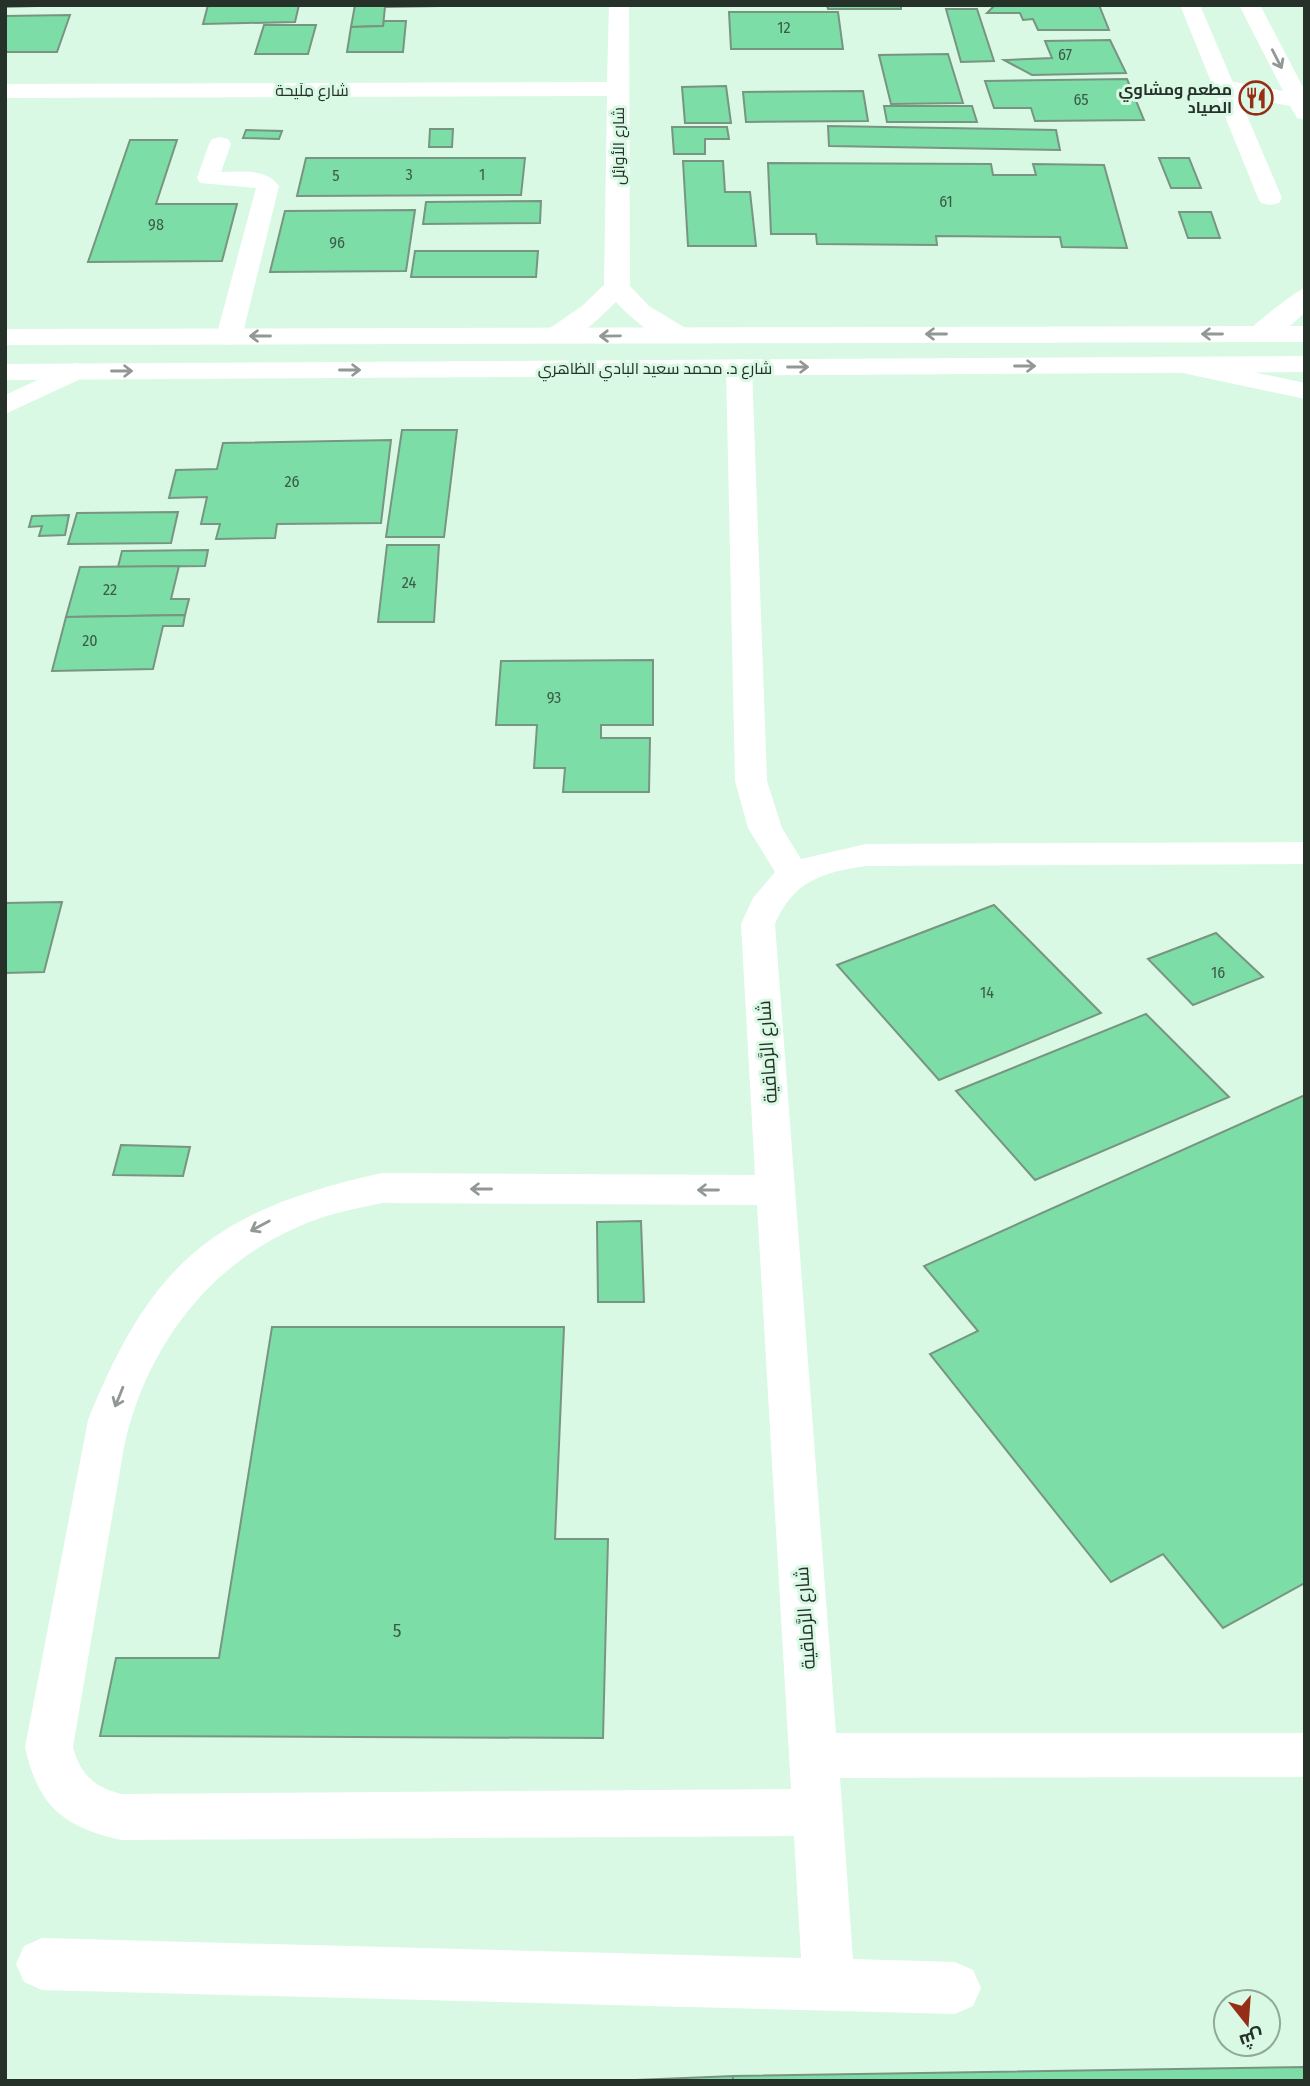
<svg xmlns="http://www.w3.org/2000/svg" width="1310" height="2086" font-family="'Fira Sans Condensed',Cairo,sans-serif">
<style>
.building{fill:#7ddda6;stroke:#789582;stroke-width:2}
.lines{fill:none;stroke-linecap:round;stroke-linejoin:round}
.service{fill:#fff;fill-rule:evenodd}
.minor{fill:#fff;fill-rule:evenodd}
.tertiary{fill:#fff;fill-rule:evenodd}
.secondary{fill:#fff;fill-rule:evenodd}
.oneway{stroke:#929894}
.labels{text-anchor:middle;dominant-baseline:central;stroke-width:6;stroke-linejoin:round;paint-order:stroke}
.number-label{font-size:16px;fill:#3b5c48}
.far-poi-label{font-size:16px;font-weight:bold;fill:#253129;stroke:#d9f9e4;text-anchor:end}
.far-street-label{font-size:16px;fill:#253129;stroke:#d9f9e4}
.street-label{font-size:19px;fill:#253129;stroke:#d9f9e4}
.near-number-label{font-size:19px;fill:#3b5c48}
</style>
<rect width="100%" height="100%" fill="#d9f9e4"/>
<!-- building -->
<g class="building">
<path d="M5 5H69L5 7Z"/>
<path d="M208 5H299L295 22 203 24Z"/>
<path d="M355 5H494L385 7 383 26 351 27Z"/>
<path d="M827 5H901V9H828Z"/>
<path d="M995 5H1099L1109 30H1038L1033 19 1023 20 1020 13H987Z"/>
<path d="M946 9H977L994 61 961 62Z"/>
<path d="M729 12H838L843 49H731Z"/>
<path d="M70 15 57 52H5V16Z"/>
<path d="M384 21H406L403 52H347L351 27 383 26Z"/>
<path d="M264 25H316L308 54H255Z"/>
<path d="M1110 40 1126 73 1032 75 1004 60 1052 58 1045 41Z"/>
<path d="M948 54 963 103 891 104 879 55Z"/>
<path d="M1127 79 1144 120 1035 121 1031 108H994L985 81Z"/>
<path d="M726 86 731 123H685L682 87Z"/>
<path d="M863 91 868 121 746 122 743 92Z"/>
<path d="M884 106H972L977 122H887Z"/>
<path d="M828 126 1056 130 1060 150 829 146Z"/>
<path d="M672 127H727L729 139H705V154H674Z"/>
<path d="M430 129H453L452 147H429Z"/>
<path d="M246 130 282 131 279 139 243 138Z"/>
<path d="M130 140H177L156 204H237L222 261 88 262Z"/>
<path d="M306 158H525L521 195 297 196Z"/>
<path d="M1159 158H1189L1201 188H1171Z"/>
<path d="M683 161H723L725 192H750L756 246H688Z"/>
<path d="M768 163 991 164 993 175H1036L1033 164 1104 165 1127 248 1062 247 1060 237 936 236 937 245 817 244 816 234H771Z"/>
<path d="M541 201 540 223 423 224 426 202Z"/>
<path d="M415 210 406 271 270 272 285 211Z"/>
<path d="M1179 212H1211L1220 238H1188Z"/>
<path d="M415 251H538L536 277H411Z"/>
<path d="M402 430H457L444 537H386Z"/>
<path d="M391 440 381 523 277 524 275 538 216 539 220 524H201L207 497 169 498 176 470 217 469 223 443Z"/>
<path d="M178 512 171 543 68 544 77 513Z"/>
<path d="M69 515 65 535 39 536 42 526 29 527 32 516Z"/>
<path d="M387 545H439L434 622H378Z"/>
<path d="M208 550 205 566 118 567 122 551Z"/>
<path d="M179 566 171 599H189L185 615 66 617 80 567Z"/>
<path d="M185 615 183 626H163L153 669 52 671 66 617Z"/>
<path d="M653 660V725H601V738H650L649 792H563L565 768H534L537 725H496L501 661Z"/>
<path d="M62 902 44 972 5 973V903Z"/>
<path d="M994 905 1101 1013 939 1080 837 965Z"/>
<path d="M1216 933 1263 977 1193 1005 1148 959Z"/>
<path d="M1146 1014 1229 1097 1035 1180 956 1091Z"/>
<path d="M1305 1095V1583L1223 1628 1163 1554 1111 1582 930 1354 978 1331 924 1266Z"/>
<path d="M121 1145 190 1147 183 1176 113 1175Z"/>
<path d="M641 1221 644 1302H598L597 1222Z"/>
<path d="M272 1327H564L555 1539H608L603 1738 100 1736 116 1658H219Z"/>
<path d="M1305 2067V2081H733V2076Z"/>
<path d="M733 2076V2081H611Z"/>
</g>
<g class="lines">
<!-- service -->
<g class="service">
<path d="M220 137 228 139 231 144 221 172C242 172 266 168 279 186L242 337 238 342 229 345 220 342 216 337 256 188 200 183 197 178 209 144 212 139Z"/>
<path d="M739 359 748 362 752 367 767 781 782 828 801 859 866 844 1305 842V864L866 866C823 872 793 881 775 924L836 1733H1305V1777L840 1778 853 1959 955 1962 973 1970 981 1988 973 2006 955 2014 42 1990 24 1982 16 1964 24 1946 42 1938 801 1958 794 1836 121 1840C63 1827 38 1806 25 1747L88 1420C152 1261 215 1210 382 1173L755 1175 741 924 753 898 775 872 748 828 735 781 726 367 730 362ZM382 1203 757 1205 791 1789 121 1794C94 1787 80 1774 73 1747L124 1447C145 1350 207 1265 300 1226 326 1214 354 1209 382 1203Z"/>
</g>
<!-- minor -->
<g class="minor">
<path d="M609 5H629L630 286 649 306 687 329 691 335 687 341C662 347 632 319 616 302 599 318 572 348 547 342L543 336 547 330 582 306 604 285 607 96 5 98V84L607 82Z"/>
<path d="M1180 5H1200L1282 198 1279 203 1270 205 1261 203 1258 198Z"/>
<path d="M75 363 85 365 89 371 85 377 5 414V395Z"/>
</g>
<!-- tertiary -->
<g class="tertiary">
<path d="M1305 326V342L5 345V329Z"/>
<path d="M1305 356V372L5 380V364Z"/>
</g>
<!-- secondary -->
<g class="secondary">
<path d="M1239 5H1260L1305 91V120L1297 118 1290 106 1224 94 1216 92 1213 87 1216 82 1224 80 1283 91Z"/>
<path d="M1305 288V312C1292 326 1270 343 1251 339L1247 333C1252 325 1297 290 1305 288Z"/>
<path d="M1183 357 1305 383V399L1173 371 1170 365 1173 359Z"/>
</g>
</g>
<!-- one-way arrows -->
<defs><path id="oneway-shaft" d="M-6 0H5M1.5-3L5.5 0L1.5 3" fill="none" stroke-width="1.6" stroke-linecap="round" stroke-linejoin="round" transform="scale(1.75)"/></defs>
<g class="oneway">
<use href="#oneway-shaft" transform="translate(1277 59) rotate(63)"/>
<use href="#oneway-shaft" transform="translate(936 334) rotate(180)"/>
<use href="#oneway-shaft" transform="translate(1212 334) rotate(180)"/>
<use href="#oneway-shaft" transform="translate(260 336) rotate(180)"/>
<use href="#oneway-shaft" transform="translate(610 336) rotate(179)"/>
<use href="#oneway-shaft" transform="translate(1025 366)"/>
<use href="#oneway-shaft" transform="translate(798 367)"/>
<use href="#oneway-shaft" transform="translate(350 370)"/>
<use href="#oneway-shaft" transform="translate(122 371)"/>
<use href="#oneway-shaft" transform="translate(481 1189) rotate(-180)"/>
<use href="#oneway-shaft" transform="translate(708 1190) rotate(-180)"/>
<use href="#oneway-shaft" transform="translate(260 1226) rotate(152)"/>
<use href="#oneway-shaft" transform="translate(119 1397) rotate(112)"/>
</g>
<!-- icons -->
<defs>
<symbol id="restaurant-ring" viewBox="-11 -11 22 22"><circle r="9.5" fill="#d9f9e4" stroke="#962d17" stroke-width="1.5"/><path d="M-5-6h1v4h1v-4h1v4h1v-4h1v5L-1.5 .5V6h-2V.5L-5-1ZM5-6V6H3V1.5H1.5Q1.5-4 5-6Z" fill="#962d17"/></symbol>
</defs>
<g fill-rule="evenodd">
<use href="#restaurant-ring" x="1237" y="79" width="38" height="38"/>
</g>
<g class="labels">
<!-- number labels -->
<g class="number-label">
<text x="784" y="27">12</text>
<text x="1065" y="54">67</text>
<text x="1081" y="99">65</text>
<text x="409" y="174">3</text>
<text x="482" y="174">1</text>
<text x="336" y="175">5</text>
<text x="946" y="201">61</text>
<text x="156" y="224">98</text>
<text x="337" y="242">96</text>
<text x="292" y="481">26</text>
<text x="409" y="582">24</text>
<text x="110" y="589">22</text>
<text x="90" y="640">20</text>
<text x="554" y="697">93</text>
<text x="1218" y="972">16</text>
<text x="987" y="992">14</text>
</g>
<!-- far-poi labels -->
<g class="far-poi-label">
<text x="1232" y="89">مطعم ومشاوي<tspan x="1232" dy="18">الصياد</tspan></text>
</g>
<!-- far-street labels -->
<g class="far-street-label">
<text x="312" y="90">شارع مِلَيحة</text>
<text transform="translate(618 146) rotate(-90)">شارع الأوائِل</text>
<text x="655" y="368">شارع د. محمد سعيد البادي الظاهري</text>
</g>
<!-- street labels -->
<g class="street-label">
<text transform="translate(767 1052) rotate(-94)">شارع الرَّماقية</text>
<text transform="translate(805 1618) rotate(-94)">شارع الرَّماقية</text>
</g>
<!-- near-number labels -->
<g class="near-number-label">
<text x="397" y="1630">5</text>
</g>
</g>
<!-- border -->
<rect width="1310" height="2086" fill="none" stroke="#253129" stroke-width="14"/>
<!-- north arrow -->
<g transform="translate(1247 2023) rotate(163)"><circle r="33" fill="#d9f9e4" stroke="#91a999" stroke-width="2"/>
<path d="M0-5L12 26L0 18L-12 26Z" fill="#962d17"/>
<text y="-10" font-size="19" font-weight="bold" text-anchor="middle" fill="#253129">ش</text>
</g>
</svg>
